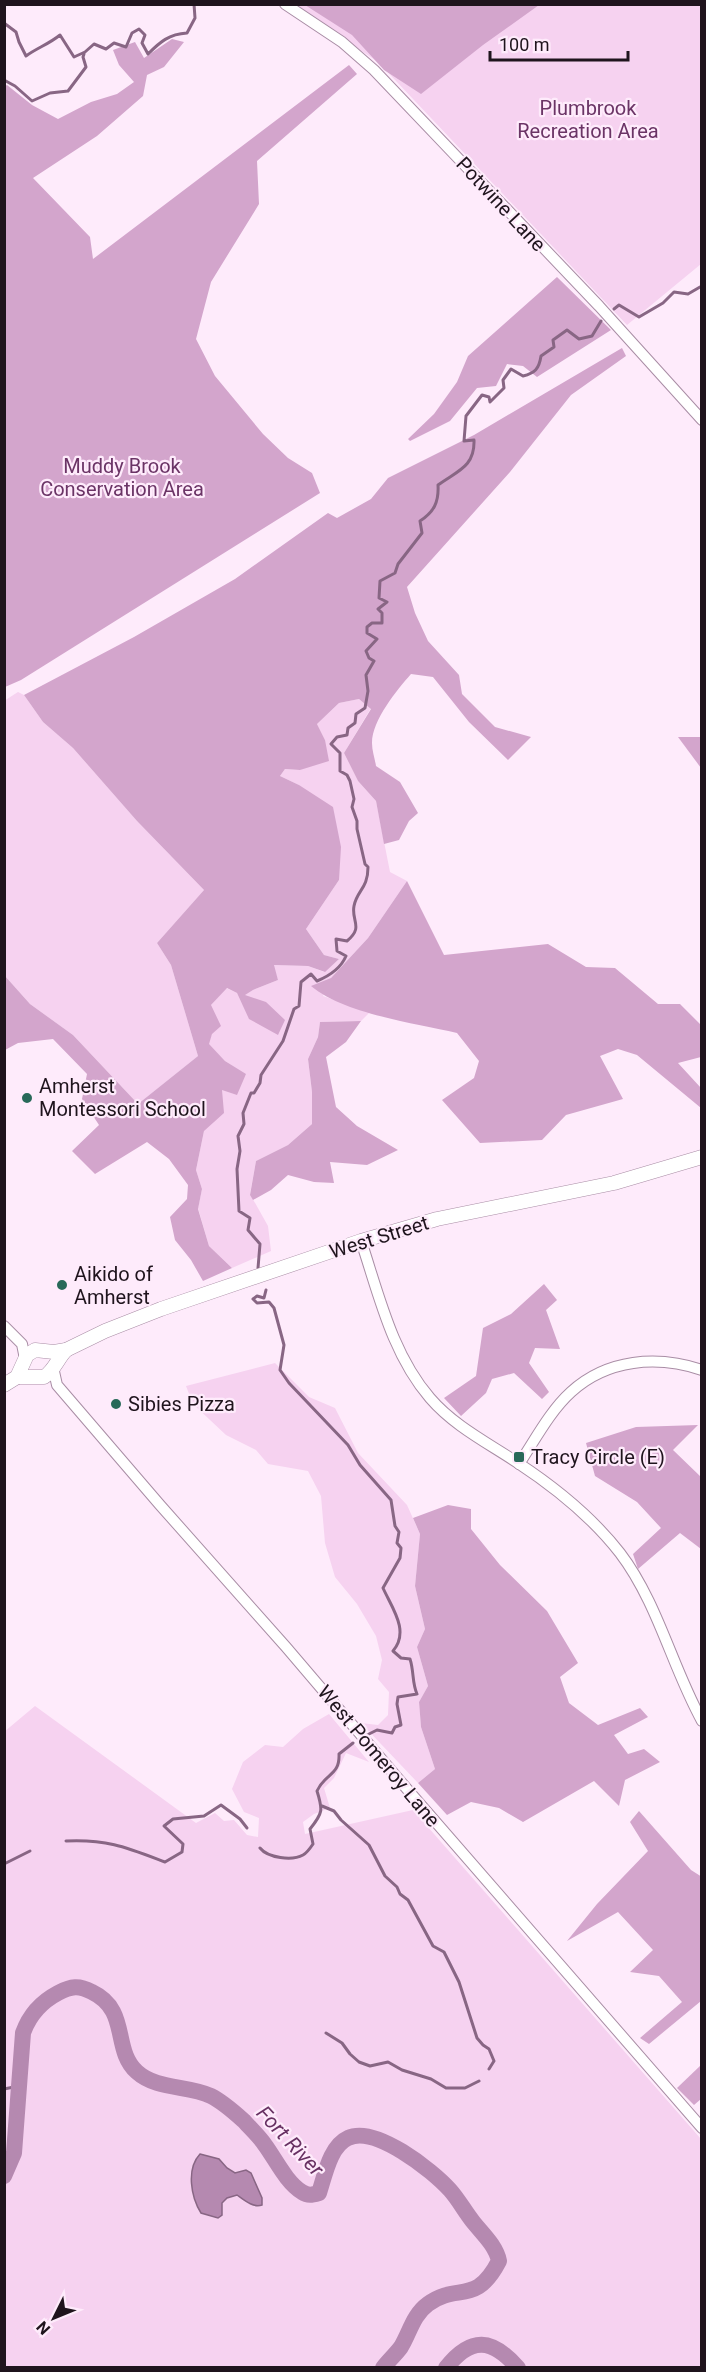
<svg xmlns="http://www.w3.org/2000/svg" width="706" height="2372" font-family="Roboto,sans-serif">
<style>
.green{fill:#f6d2f0}
.forest{fill:#d3a5cc}
.water{fill:#b589b0;stroke:#886684;stroke-width:1.5}
.lines{fill:none;stroke-linecap:round;stroke-linejoin:round}
.stream{stroke:#886684;stroke-width:3}
.river{stroke:#b589b0;stroke-width:16}
.minor-casing{stroke:#a98da5;stroke-width:12}
.major-casing{stroke:#a98da5;stroke-width:15}
.minor{stroke:#fff;stroke-width:10}
.major{stroke:#fff;stroke-width:14}
.poi-dot{fill:#286959;stroke:#feebfb;stroke-width:2}
.labels{text-anchor:middle;dominant-baseline:central;stroke-width:4.5;stroke-linejoin:round;paint-order:stroke}
.park-label{font-size:20px;fill:#6b3466;stroke:#feebfb}
.street-label{font-size:20px;fill:#1f141d;stroke:#feebfb}
.poi-label{font-size:20px;fill:#1f141d;stroke:#feebfb;text-anchor:start}
.water-label{font-size:21px;font-style:italic;fill:#683163;stroke:#feebfb}
</style>
<rect width="100%" height="100%" fill="#feebfb"/>
<!-- green -->
<g class="green">
<path d="M293 5H701V264L627 325 378 62Z"/>
<path d="M18 692 24 695 43 722 73 748 137 821 204 890 157 943 171 965 198 1056 138 1104 73 1035 30 1004 5 976 4 701Z"/>
<path d="M359 699 371 708 344 753 358 781 376 801 390 872 407 881 368 938 331 978 323 996 370 1012 361 1021 320 1022 318 1037 308 1059 312 1092V1124L288 1145 256 1161 250 1194 268 1226 271 1251 232 1268 209 1246 198 1208 202 1189 196 1170 204 1131 221 1089 246 1075 225 1061 208 1044 212 1034 211 1005 226 988 237 993 250 1019 244 995 253 990 278 980 273 965 308 966 324 972 339 959 324 955 306 929 339 880 299 785 280 776 285 769 300 770 325 740 317 724 339 703Z"/>
<path d="M275 1363 309 1397 335 1408 358 1453 407 1505 420 1534 415 1586 425 1629 417 1647 428 1686 419 1702 421 1727 435 1769 418 1783 361 1723 378 1725 388 1715 389 1692 378 1679 382 1660 376 1636 357 1604 335 1577 325 1543 321 1496 308 1471 268 1464 256 1450 226 1435 193 1404 186 1386Z"/>
<path d="M35 1706 196 1823 215 1813 224 1821 234 1820 247 1835 258 1837 259 1818 244 1812 232 1789 243 1762 265 1745 283 1747 303 1729 329 1714 369 1762 346 1753 334 1778 324 1788 330 1808 314 1814 303 1822 305 1834 413 1810 701 2139V2367H5L4 1732Z"/>
</g>
<!-- forest -->
<g class="forest">
<path d="M305 5H539L483 45 421 94 384 70 352 35Z"/>
<path d="M172 39 184 42 164 67 147 75 143 96 97 136 33 178 90 237 93 259 349 65 357 74 257 161 259 204 211 282 196 339 215 376 263 434 288 458 312 473 320 493 21 680 5 687V86L7 85 32 105 58 119 91 102 117 94 134 82 119 65 113 50 135 42 144 58Z"/>
<path d="M557 277 611 330 537 377 523 366 507 364 496 386 477 388 450 421 410 441 408 439 434 414 457 382 468 356Z"/>
<path d="M622 348 626 356 571 395 510 472 407 587 415 613 428 641 459 675 462 694 495 727 531 737 508 760 469 722 433 677 411 674C397 690 372 720 372 743 372 751 375 759 376 766L400 782 418 813 409 821 399 840 384 844 376 801 358 781 344 753 371 709 359 699 339 703 317 724 325 740 329 761 300 770 285 769 280 776 299 785 333 807 341 847 339 880 306 929 324 955 339 959 325 972 308 966 274 965 278 980 253 990 245 995 266 1002 285 1020 278 1035 249 1019 237 993 227 988 211 1005 221 1026 212 1034 209 1044 225 1061 246 1074 237 1095 222 1090 224 1113 204 1131 196 1170 202 1189 198 1209 209 1246 232 1268 203 1281 191 1260 175 1240 170 1217 187 1199 188 1185 169 1159 147 1142 95 1174 72 1151 99 1125 82 1099 87 1074 53 1039 18 1043 5 1050V976L30 1004 73 1035 138 1104 198 1056 171 965 157 943 204 890 137 821 73 748 43 722 24 695 134 637 235 579 328 513 337 518 371 499 388 478 474 435Z"/>
<path d="M678 737H701V768Z"/>
<path d="M407 881 444 955 548 944 586 967 615 968 658 1004H680L701 1025V1057L678 1063 701 1088V1108L637 1055 618 1049 600 1056 623 1099 566 1115 542 1140 480 1143 442 1100 474 1078 479 1061 457 1033C414 1023 345 1014 311 986L331 978 368 938Z"/>
<path d="M361 1021 346 1042 326 1057 336 1107 357 1126 398 1150 367 1165 330 1162 334 1183 314 1182 288 1175 271 1190 253 1200 250 1195 256 1161 288 1145 312 1124V1092L308 1059 318 1037 320 1022Z"/>
<path d="M544 1284 557 1300 546 1310 560 1349 535 1348 529 1363 549 1392 542 1399 514 1373 492 1379 486 1393 461 1416 444 1398 476 1376 483 1328 511 1314Z"/>
<path d="M698 1425 673 1450 701 1477V1549L680 1533 638 1569 633 1554 661 1528 637 1502 595 1476 586 1443 636 1427Z"/>
<path d="M448 1505 471 1509V1529L500 1565 547 1611 578 1663 560 1677 569 1703 598 1725 640 1708 648 1717 614 1735 628 1754 644 1749 660 1762 625 1780 619 1806 594 1781 523 1822 499 1808 471 1802 447 1815 418 1783 435 1769 421 1727 419 1702 428 1686 417 1647 425 1629 415 1586 420 1534 413 1518Z"/>
<path d="M639 1811 691 1870 702 1877 701 2001 649 2044 640 2038 682 2002 659 1976 630 1972 653 1950 618 1912 567 1941 597 1904 648 1851 630 1822Z"/>
<path d="M701 2065V2099L694 2105 677 2088Z"/>
</g>
<!-- water -->
<path class="water" d="M200 2154 219 2159 227 2168 235 2173 246 2170 251 2173 262 2198V2205C253 2208 244 2200 237 2195L227 2198 222 2203V2215L218 2218 201 2213C191 2197 186 2169 200 2154Z"/>
<g class="lines">
<!-- stream -->
<g class="stream">
<path d="M4 23 16 32 19 42 26 56C37 48 49 44 60 35L74 57 85 52 94 44 106 49 114 43 126 47 132 33 139 29 145 35 142 43 148 54C160 42 169 34 187 33L195 18 194 4"/>
<path d="M4 80 15 86 32 101 50 93 68 91 86 67 83 57 84 54"/>
<path d="M614 309 619 305 639 317 663 303 674 292 688 294 700 287 702 288"/>
<path d="M258 1268 260 1244 248 1230 250 1218 239 1211 237 1169 240 1151 238 1136 244 1124 243 1113 251 1093H254L260 1083 261 1075 283 1041 294 1009 299 1006 301 982 311 974 317 981C329 976 341 968 346 956L337 951 336 939 347 941C364 927 351 921 354 906 357 890 368 889 368 867L365 864 357 829V821L352 807 354 799 350 781 347 775 340 771V753L331 744 337 737 347 735 348 728 355 723 356 714 365 708 368 691 366 675 374 661 369 658 366 651 377 639 367 633V627L372 623H382V613L378 609 387 602 379 598 380 581 395 573 398 564 422 533 420 521C434 512 439 502 438 485 457 471 475 467 474 440L464 441 466 416 482 395 489 397 490 402 504 388 503 380 511 369 523 376C535 373 539 369 541 356L554 347 553 340 567 330 579 339 592 336 601 321"/>
<path d="M266 1290 264 1298 257 1296 253 1299 257 1303 269 1302 274 1308 284 1345 280 1370 289 1383 348 1445 360 1465 391 1500 395 1526 399 1532 397 1543 401 1548 400 1558 383 1588C392 1608 410 1631 393 1651L401 1658 410 1659C414 1671 412 1683 417 1694L398 1697 397 1704 401 1725 395 1727 392 1733 377 1730 369 1734"/>
<path d="M322 1806 334 1811 341 1820 369 1845 385 1876 397 1887 400 1894 408 1900 433 1946 444 1952 459 1982 477 2038 483 2045 489 2049 494 2061 489 2069"/>
<path d="M66 1841C108 1839 128 1848 165 1862L182 1852 183 1844 164 1826 173 1819 204 1816 221 1805 240 1819 247 1828"/>
<path d="M260 1848C268 1858 292 1861 303 1855 307 1853 311 1847 313 1844L310 1829C323 1813 323 1810 317 1791 325 1773 340 1776 339 1754L353 1743"/>
<path d="M4 1864 30 1851"/>
<path d="M326 2033 342 2043 350 2054 359 2062 370 2066 388 2062 402 2070 431 2079 446 2088H465L479 2081"/>
<path d="M4 2089 19 2086"/>
</g>
<!-- river -->
<g class="river">
<path d="M4 2176 14 2153 23 2033C29 2016 41 2002 58 1993 71 1986 79 1985 92 1992 130 2010 112 2050 137 2072 157 2090 188 2085 211 2096 223 2102 234 2112 244 2121 251 2129 259 2136 265 2145 276 2160 286 2182 302 2192 308 2196 312 2195 319 2193 325 2175 330 2146 348 2138 375 2125 432 2170 450 2190 459 2200 465 2212 474 2223 483 2234 496 2246 499 2261 475 2307 458 2282 428 2304 413 2315 410 2332 401 2347 396 2354 388 2361 383 2368"/>
<path d="M446 2368C471 2336 492 2338 518 2368"/>
</g>
<defs>
<g id="minor">
<path d="M285 4 342 42 374 70 599 306 702 420"/>
<path d="M361 1241C379 1295 392 1354 430 1398 454 1426 488 1443 518 1463 556 1488 592 1517 620 1553 658 1603 672 1667 702 1721"/>
<path d="M4 1326 22 1344 25 1359"/>
<path d="M53 1367 57 1385 160 1505 286 1647 407 1789 702 2128"/>
<path d="M519 1464C535 1440 550 1411 571 1392 607 1359 657 1355 702 1370"/>
</g>
<g id="major">
<path d="M17 1377H44C54 1371 58 1358 66 1350"/>
<path d="M4 1385 17 1377 27 1355 35 1350 54 1352 66 1350 105 1331 161 1309 361 1241 437 1219 614 1183 702 1157"/>
</g>
</defs>
<!-- minor casing -->
<use href="#minor" class="minor-casing"/>
<!-- major casing -->
<use href="#major" class="major-casing"/>
<!-- minor -->
<use href="#minor" class="minor"/>
<!-- major -->
<use href="#major" class="major"/>
</g>
<!-- markers -->
<g class="poi-dot">
<circle cx="27" cy="1098" r="6"/>
<circle cx="62" cy="1285" r="6"/>
<circle cx="116" cy="1404" r="6"/>
<rect x="513" y="1451" width="12" height="12" rx="3"/>
</g>
<g class="labels">
<!-- park labels -->
<g class="park-label">
<text x="588" y="108">Plumbrook<tspan x="588" dy="23">Recreation Area</tspan></text>
<text x="122" y="466">Muddy Brook<tspan x="122" dy="23">Conservation Area</tspan></text>
</g>
<!-- street labels -->
<g class="street-label">
<text transform="translate(501 204) rotate(47)">Potwine Lane</text>
<text transform="translate(379 1237) rotate(-17)">West Street</text>
<text transform="translate(379 1756) rotate(50)">West Pomeroy Lane</text>
</g>
<!-- poi labels -->
<g class="poi-label">
<text x="39" y="1086">Amherst<tspan x="39" dy="23">Montessori School</tspan></text>
<text x="74" y="1274">Aikido of<tspan x="74" dy="23">Amherst</tspan></text>
<text x="128" y="1404">Sibies Pizza</text>
<text x="531" y="1457">Tracy Circle (E)</text>
</g>
<!-- water labels -->
<g class="water-label">
<text transform="translate(290 2141) rotate(47)">Fort River</text>
</g>
</g>
<!-- border -->
<rect width="706" height="2372" fill="none" stroke="#1f141d" stroke-width="12"/>
<!-- north arrow -->
<g transform="translate(54 2318) rotate(227)" stroke="#feebfb" stroke-width="4.5" paint-order="stroke">
<path d="M0-4.5L10 22L0 15L-10 22Z" fill="#1f141d"/>
<text y="-9" font-size="16" font-weight="bold" text-anchor="middle" fill="#1f141d">N</text>
</g>
<!-- scale -->
<path d="M490 51v9h138v-9" fill="none" stroke="#1f141d" stroke-width="3"/>
<text x="499" y="51" font-size="18" fill="#1f141d" stroke="#feebfb" stroke-width="4.5" paint-order="stroke">100 m</text>
</svg>
